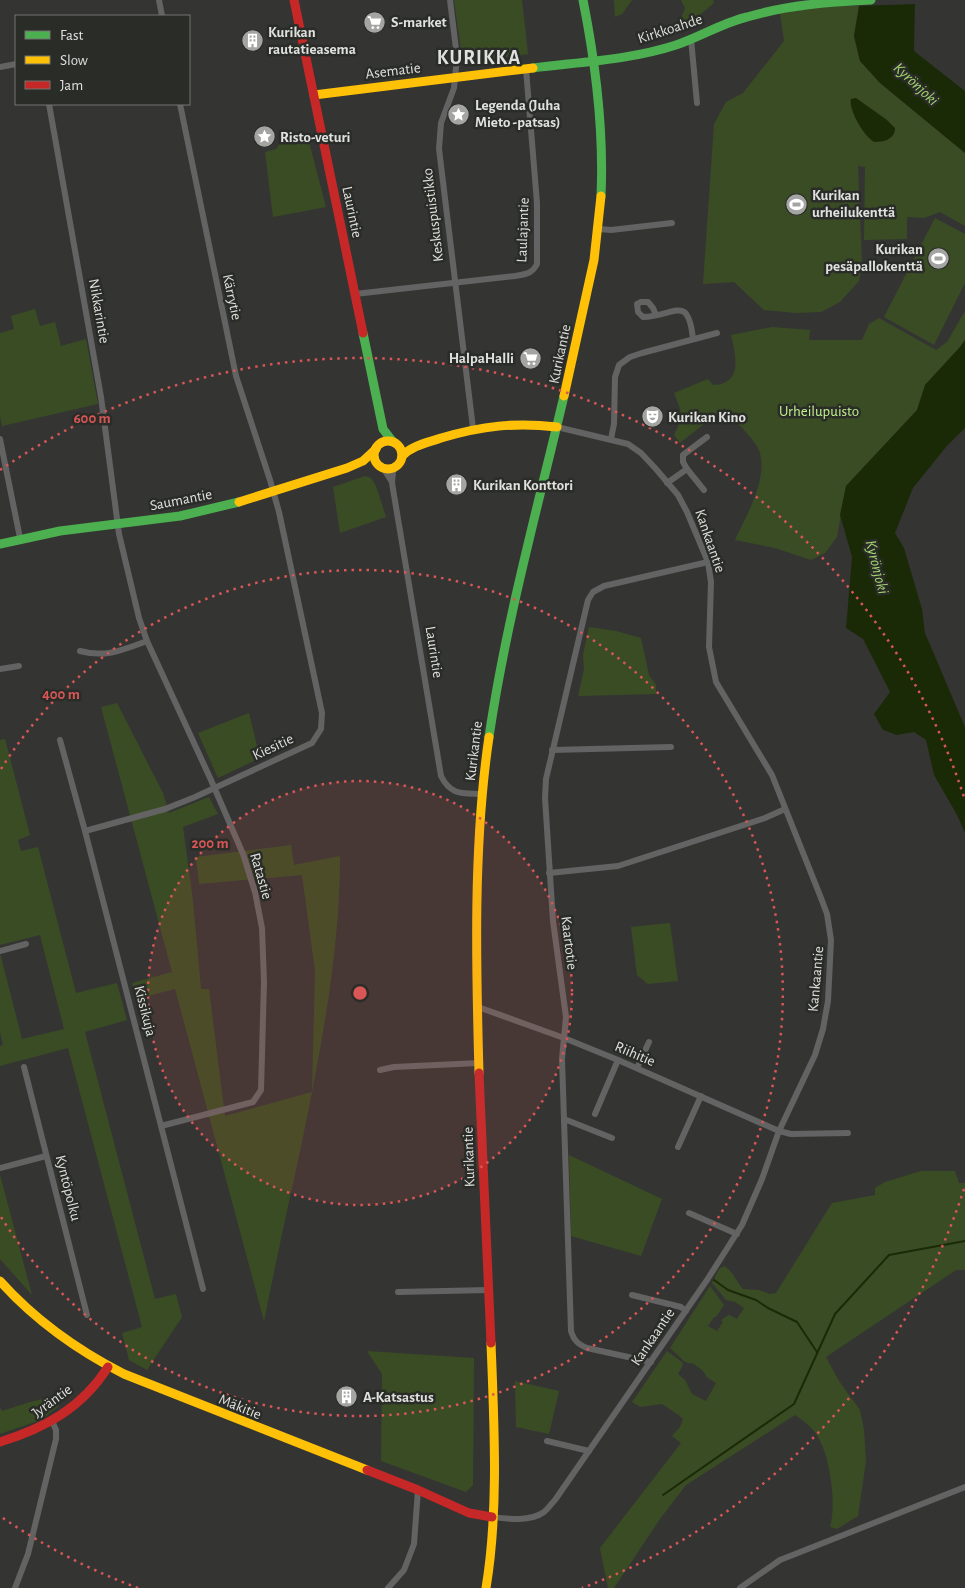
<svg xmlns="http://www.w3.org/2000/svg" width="965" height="1588" font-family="'Alegreya Sans',sans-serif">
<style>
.green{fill:#3a4c24}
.water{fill:#1b2a06}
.pier{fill:#343533}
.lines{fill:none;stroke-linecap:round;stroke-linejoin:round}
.stream{stroke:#1b2a06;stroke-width:2}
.street{stroke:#626362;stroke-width:6}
.fast{stroke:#4caf50;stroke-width:9}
.slow{stroke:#ffc107;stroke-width:9}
.jam{stroke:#c62828;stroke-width:9}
.ring{fill:none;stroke:#d85656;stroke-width:2.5;stroke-dasharray:2.5 5}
.labels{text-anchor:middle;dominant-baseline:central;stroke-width:5;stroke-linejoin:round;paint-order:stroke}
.poi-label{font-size:15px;font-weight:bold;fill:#e0e1de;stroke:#2a2c28;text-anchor:start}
.street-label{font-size:15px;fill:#e0e1de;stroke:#2a2c28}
.park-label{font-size:15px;fill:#c0f18c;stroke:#2a2c28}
.water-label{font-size:16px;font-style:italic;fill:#a4d46f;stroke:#2a2c28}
.district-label{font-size:20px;font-weight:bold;letter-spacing:1px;fill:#e0e1de;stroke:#2a2c28}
.centre{fill:#d85656;stroke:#2a2c28;stroke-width:2.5}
.ring-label{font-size:15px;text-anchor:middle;font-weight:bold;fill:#d85656;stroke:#2a2c28;stroke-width:5;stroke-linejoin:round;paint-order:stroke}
</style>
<rect width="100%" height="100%" fill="#343533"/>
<!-- green -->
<g class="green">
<path d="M454 0H522L528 54 475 61 468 57 461 50Z"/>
<path d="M614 0H632L622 14 615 17Z"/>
<path d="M681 0H713L714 3 684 28 681 18 685 8Z"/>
<path d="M831 6H859L854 36 860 61 880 83 965 153V226L940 212 924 218 907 217V239L864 240 865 167 858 166 862 264 859 281 840 302 821 312 796 313 764 310 734 282 703 284 714 124 726 102 743 93 784 41 780 13 801 9Z"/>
<path d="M307 134 326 207 273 217 265 152 276 149 283 140Z"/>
<path d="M935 218 965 234V283L934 345 884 317Z"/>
<path d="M35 309 40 326 55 322 61 346 86 339 98 404 2 426 0 416V333L14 329 11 316Z"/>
<path d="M965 311V340L960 347 925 385 917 410 846 486 837 537 825 553 811 560 775 548 735 540C746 516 772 473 757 446 750 435 733 419 724 408L680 443 674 435C684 415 682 413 674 393L708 379 713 385C743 384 736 356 731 335L772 327 810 330 809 340H862L869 324 879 318 936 350 947 342Z"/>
<path d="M365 476 371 478 376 486 386 517 340 533 333 487Z"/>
<path d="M589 627 616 631 641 638 649 675 656 685V694L578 696 584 669 583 655Z"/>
<path d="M117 703 163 793 169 813 209 797 218 814 183 827 193 901 201 989H209L225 1116 312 1092 315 971 302 875 199 884 196 857 291 845 294 865 340 856C340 953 321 1048 302 1142 289 1202 276 1261 264 1321L175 989 136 999 132 983 172 972 101 707Z"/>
<path d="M249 713 260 758 218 778 198 733Z"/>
<path d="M5 739 30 835 18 840 21 851 38 847 76 993 117 983 127 1020 85 1032 155 1299 176 1294 182 1317 147 1370 129 1360 122 1333 142 1327 68 1048 0 1066V1046L3 1045 0 1032V953L22 1039 64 1029 40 935 0 945V740Z"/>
<path d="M670 923 678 981 648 984 637 975 631 927Z"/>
<path d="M569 1155 662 1199 641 1256 571 1236Z"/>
<path d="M921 1171H955L959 1183H965V1270H956L826 1357 839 1381 860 1410 864 1430 866 1461 858 1516 837 1529 830 1527C837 1503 830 1449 813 1430 808 1424 801 1419 795 1415L686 1485 660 1519 614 1588H608L600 1548 681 1443 672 1436 680 1427 683 1419C677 1413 669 1409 662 1404L640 1407 632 1402 667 1351 682 1362 683 1365 678 1374 685 1380 692 1394 706 1401 716 1383 708 1378 702 1370 694 1364 685 1362 670 1348 710 1286 724 1305 716 1317H714L708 1326 717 1331 723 1322 721 1320 729 1315 737 1319 744 1308 735 1302 726 1300 712 1283 719 1269 724 1266C733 1271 736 1281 743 1289L759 1290 770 1294 776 1293 832 1203 875 1195V1188L885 1182Z"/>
<path d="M0 1175 32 1295 0 1259Z"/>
<path d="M367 1351 474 1358 473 1485 466 1492 381 1461 382 1374Z"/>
<path d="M515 1381 559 1391 549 1434 516 1427Z"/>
<path d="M52 1397 59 1406 41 1420 0 1434V1408L2 1411 30 1402Z"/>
</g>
<!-- water -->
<g class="water">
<path d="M860 0H915L914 51 965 91V153L880 83 860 61 854 36Z"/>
<path d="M856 98 887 120 895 128C895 134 892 137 887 140 884 141 879 142 875 142 865 139 848 109 851 99Z"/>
<path d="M965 340V428L946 447 913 488 895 533 904 548 922 609 925 633 965 727V833L957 815 934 775 926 740 914 732 897 735 883 730 874 714 890 692 863 639 846 628 852 557 840 515 846 486 917 410 925 385 960 347Z"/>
</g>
<!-- pier -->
<path class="pier" d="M858 0H917V4L856 6Z"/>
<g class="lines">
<!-- stream -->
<g class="stream">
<path d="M714 1280 728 1290 756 1300 768 1308 797 1322 817 1352"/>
<path d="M663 1495 794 1404 835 1314 889 1255 965 1241"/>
</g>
<!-- street -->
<g class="street">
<path d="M159 0 162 16"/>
<path d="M450 0 457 57 455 78 454 88 441 123 439 149 473 428"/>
<path d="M691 39 697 103"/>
<path d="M0 67 16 64"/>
<path d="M49 104 101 397 119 534 139 618 147 641 211 780 243 854 255 892 262 928 264 982 261 1090 253 1102 161 1126"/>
<path d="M599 229 611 230 672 223"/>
<path d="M355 294 515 276C526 274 532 274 537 264V203L526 69"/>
<path d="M656 315 653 308 648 302H641L637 304 638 312 643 317C675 316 688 293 693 339"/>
<path d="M0 439 20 538"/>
<path d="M611 439 614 424 615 377 619 365 630 357 642 353 717 333"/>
<path d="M396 466 393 472 392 483 441 776C451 796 463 793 482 794"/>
<path d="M383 468 392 482"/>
<path d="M687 469 704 490"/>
<path d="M667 483 687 469 683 462V455L707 437"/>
<path d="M80 651C106 658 122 650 147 641"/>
<path d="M0 669 19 666"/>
<path d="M60 740 85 831 203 1289"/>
<path d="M552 750 671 747"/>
<path d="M85 831 165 809 195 797 312 743 321 729 322 713 279 512 270 480 236 376 180 104"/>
<path d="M549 873 618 866 765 818 785 809"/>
<path d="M0 951 26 944"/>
<path d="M478 1007 564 1038 618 1060 779 1131 791 1134 848 1133"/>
<path d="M24 1067 87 1315"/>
<path d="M637 1068 649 1042"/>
<path d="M380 1070 394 1067 479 1063"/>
<path d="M595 1114 618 1060"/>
<path d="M564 1119 612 1138"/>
<path d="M678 1147 701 1096"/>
<path d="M0 1168 46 1156"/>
<path d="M689 1213 737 1234"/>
<path d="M398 1292 489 1290"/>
<path d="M632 1295 681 1307 686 1311"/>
<path d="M651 1362 587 1348C578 1344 574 1341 571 1331L562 1059 566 1017 553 921 545 798 546 779 588 600 593 592 604 586 708 562"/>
<path d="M547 1441 589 1451"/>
<path d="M492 1517C508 1519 530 1522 544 1512 548 1509 551 1504 555 1500L707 1280 742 1225 762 1179 779 1131 815 1055 823 1029 828 1001 831 940 827 914 821 898 772 775 716 682 709 647 711 582 708 562 687 512 678 495 656 469 641 453 628 444 557 427"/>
<path d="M15 1588 28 1554 56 1439V1430L52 1421"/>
<path d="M388 1588 404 1570 414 1544 418 1490"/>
<path d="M740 1588 780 1560 965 1487"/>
</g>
<!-- fast -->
<g class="fast">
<path d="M583 0C596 65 604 130 601 196"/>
<path d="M533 68C580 62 630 60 676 45 700 37 722 23 747 17 788 5 828 2 871 0"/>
<path d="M363 333 383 429 393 442"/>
<path d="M0 544 60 531 180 516 239 502"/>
<path d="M489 737C506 622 537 510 564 396"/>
</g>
<!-- slow -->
<g class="slow">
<path d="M314 95 533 68"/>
<path d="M564 396 594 260 601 196"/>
<circle cx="388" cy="455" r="14"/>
<path d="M402 456C413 445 427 443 441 438 482 426 515 422 557 427"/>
<path d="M239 502 347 468 363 461 376 449"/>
<path d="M479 1073C476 964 473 845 489 737"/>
<path d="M0 1281C35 1320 77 1350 124 1374L367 1470"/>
<path d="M486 1588C499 1510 494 1422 491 1343"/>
</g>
<!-- jam -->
<g class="jam">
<path d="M294 0 363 333"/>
<path d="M479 1073 491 1343"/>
<path d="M0 1442C45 1428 82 1408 108 1367"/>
<path d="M367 1470 418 1490 469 1513 492 1517"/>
</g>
</g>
<!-- distance rings -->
<circle cx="360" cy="993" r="212" fill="#d85656" fill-opacity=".12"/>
<g class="ring">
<circle cx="360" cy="993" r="212"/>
<path d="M1 769A423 423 0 1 1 1 1217"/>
<path d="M964 1189A635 635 0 0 1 582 1588M138 1588A635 635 0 0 1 0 1516M0 470A635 635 0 0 1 964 797"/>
</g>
<!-- icons -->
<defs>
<symbol id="supermarket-disc" viewBox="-11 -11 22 22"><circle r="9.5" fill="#a4a5a2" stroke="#2a2c28"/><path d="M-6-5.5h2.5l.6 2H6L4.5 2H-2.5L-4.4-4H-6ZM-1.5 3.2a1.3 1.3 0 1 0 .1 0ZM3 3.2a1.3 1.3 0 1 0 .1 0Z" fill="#fff"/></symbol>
<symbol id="building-disc" viewBox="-11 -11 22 22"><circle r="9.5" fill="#a4a5a2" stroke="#2a2c28"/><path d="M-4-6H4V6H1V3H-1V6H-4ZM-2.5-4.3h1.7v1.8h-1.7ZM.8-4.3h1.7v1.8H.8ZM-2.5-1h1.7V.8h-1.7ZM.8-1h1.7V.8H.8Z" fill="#fff"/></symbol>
<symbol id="sight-disc" viewBox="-11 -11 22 22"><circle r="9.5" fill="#a4a5a2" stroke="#2a2c28"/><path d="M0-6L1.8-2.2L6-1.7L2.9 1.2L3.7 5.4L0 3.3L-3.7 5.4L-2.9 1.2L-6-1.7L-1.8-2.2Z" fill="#fff"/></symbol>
<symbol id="stadium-disc" viewBox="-11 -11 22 22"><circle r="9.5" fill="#a4a5a2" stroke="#2a2c28"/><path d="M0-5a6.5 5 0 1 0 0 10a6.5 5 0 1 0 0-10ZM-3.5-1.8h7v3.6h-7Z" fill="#fff"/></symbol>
<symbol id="theatre-disc" viewBox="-11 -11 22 22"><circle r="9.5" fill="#a4a5a2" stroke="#2a2c28"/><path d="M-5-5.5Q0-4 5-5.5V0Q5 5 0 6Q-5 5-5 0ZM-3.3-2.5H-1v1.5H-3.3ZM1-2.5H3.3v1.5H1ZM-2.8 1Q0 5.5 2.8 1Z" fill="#fff"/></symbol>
</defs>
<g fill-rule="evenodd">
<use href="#supermarket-disc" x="362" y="10" width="25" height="25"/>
<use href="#building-disc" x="240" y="28" width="25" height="25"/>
<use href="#sight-disc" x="446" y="102" width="25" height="25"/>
<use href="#sight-disc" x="252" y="124" width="25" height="25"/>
<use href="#stadium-disc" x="784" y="192" width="25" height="25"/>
<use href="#stadium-disc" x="926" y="246" width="25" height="25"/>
<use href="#supermarket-disc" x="518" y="346" width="25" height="25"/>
<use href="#theatre-disc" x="640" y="404" width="25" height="25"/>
<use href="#building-disc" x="444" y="472" width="25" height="25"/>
<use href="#building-disc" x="334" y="1384" width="25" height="25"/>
</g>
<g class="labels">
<!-- poi labels -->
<g class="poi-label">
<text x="391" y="22">S-market</text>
<text x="268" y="32">Kurikan<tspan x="268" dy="17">rautatieasema</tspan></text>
<text x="475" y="105">Legenda (Juha<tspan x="475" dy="17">Mieto -patsas)</tspan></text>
<text x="280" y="137">Risto-veturi</text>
<text x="812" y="195">Kurikan<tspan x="812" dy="17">urheilukenttä</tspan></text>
<text x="923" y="249" text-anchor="end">Kurikan<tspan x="923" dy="17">pesäpallokenttä</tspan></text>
<text x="514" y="358" text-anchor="end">HalpaHalli</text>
<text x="668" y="417">Kurikan Kino</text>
<text x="473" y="485">Kurikan Konttori</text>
<text x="363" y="1397">A-Katsastus</text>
</g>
<!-- street labels -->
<g class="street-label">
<text transform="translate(670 29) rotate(-18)">Kirkkoahde</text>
<text transform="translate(393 71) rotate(-7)">Asematie</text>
<text transform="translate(352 212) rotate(78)">Laurintie</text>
<text transform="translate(433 215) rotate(-97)">Keskuspuistikko</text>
<text transform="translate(523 230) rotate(-88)">Laulajantie</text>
<text transform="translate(232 297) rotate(78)">Kärrytie</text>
<text transform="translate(99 311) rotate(80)">Nikkarintie</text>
<text transform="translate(560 354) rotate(-78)">Kurikantie</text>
<text transform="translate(181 500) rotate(-11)">Saumantie</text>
<text transform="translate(710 541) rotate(71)">Kankaantie</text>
<text transform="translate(434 652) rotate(81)">Laurintie</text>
<text transform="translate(273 747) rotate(-25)">Kiesitie</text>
<text transform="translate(474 751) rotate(-83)">Kurikantie</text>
<text transform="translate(261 876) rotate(74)">Ratastie</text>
<text transform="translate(569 943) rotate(83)">Kaartotie</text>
<text transform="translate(816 979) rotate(-85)">Kankaantie</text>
<text transform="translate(145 1011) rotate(76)">Kissikuja</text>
<text transform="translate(635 1054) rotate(23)">Riihitie</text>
<text transform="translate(469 1157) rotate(-92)">Kurikantie</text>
<text transform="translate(68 1188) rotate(76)">Kyntöpolku</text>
<text transform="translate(653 1337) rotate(-56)">Kankaantie</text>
<text transform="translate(52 1401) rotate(-36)">Jyräntie</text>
<text transform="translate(240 1407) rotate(22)">Mäkitie</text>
</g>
<!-- park labels -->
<g class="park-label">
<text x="819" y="411">Urheilupuisto</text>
</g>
<!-- water labels -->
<g class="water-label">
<text transform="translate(916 84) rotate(43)">Kyrönjoki</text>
<text transform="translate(877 567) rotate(76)">Kyrönjoki</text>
</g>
<!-- district labels -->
<g class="district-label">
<text x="479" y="58">KURIKKA</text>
</g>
</g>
<circle cx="360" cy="993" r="8" class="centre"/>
<g class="ring-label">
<text x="92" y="423">600 m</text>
<text x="61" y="699">400 m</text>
<text x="210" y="848">200 m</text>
</g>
<!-- legend -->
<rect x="15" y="15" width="175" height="90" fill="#2a2c28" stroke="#737471"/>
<rect x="25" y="31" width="25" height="8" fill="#4caf50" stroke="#737471"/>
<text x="60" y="40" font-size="15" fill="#e0e1de">Fast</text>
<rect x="25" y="56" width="25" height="8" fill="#ffc107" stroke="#737471"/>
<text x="60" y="65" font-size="15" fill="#e0e1de">Slow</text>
<rect x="25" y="81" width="25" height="8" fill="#c62828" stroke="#737471"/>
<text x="60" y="90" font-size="15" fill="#e0e1de">Jam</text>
</svg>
